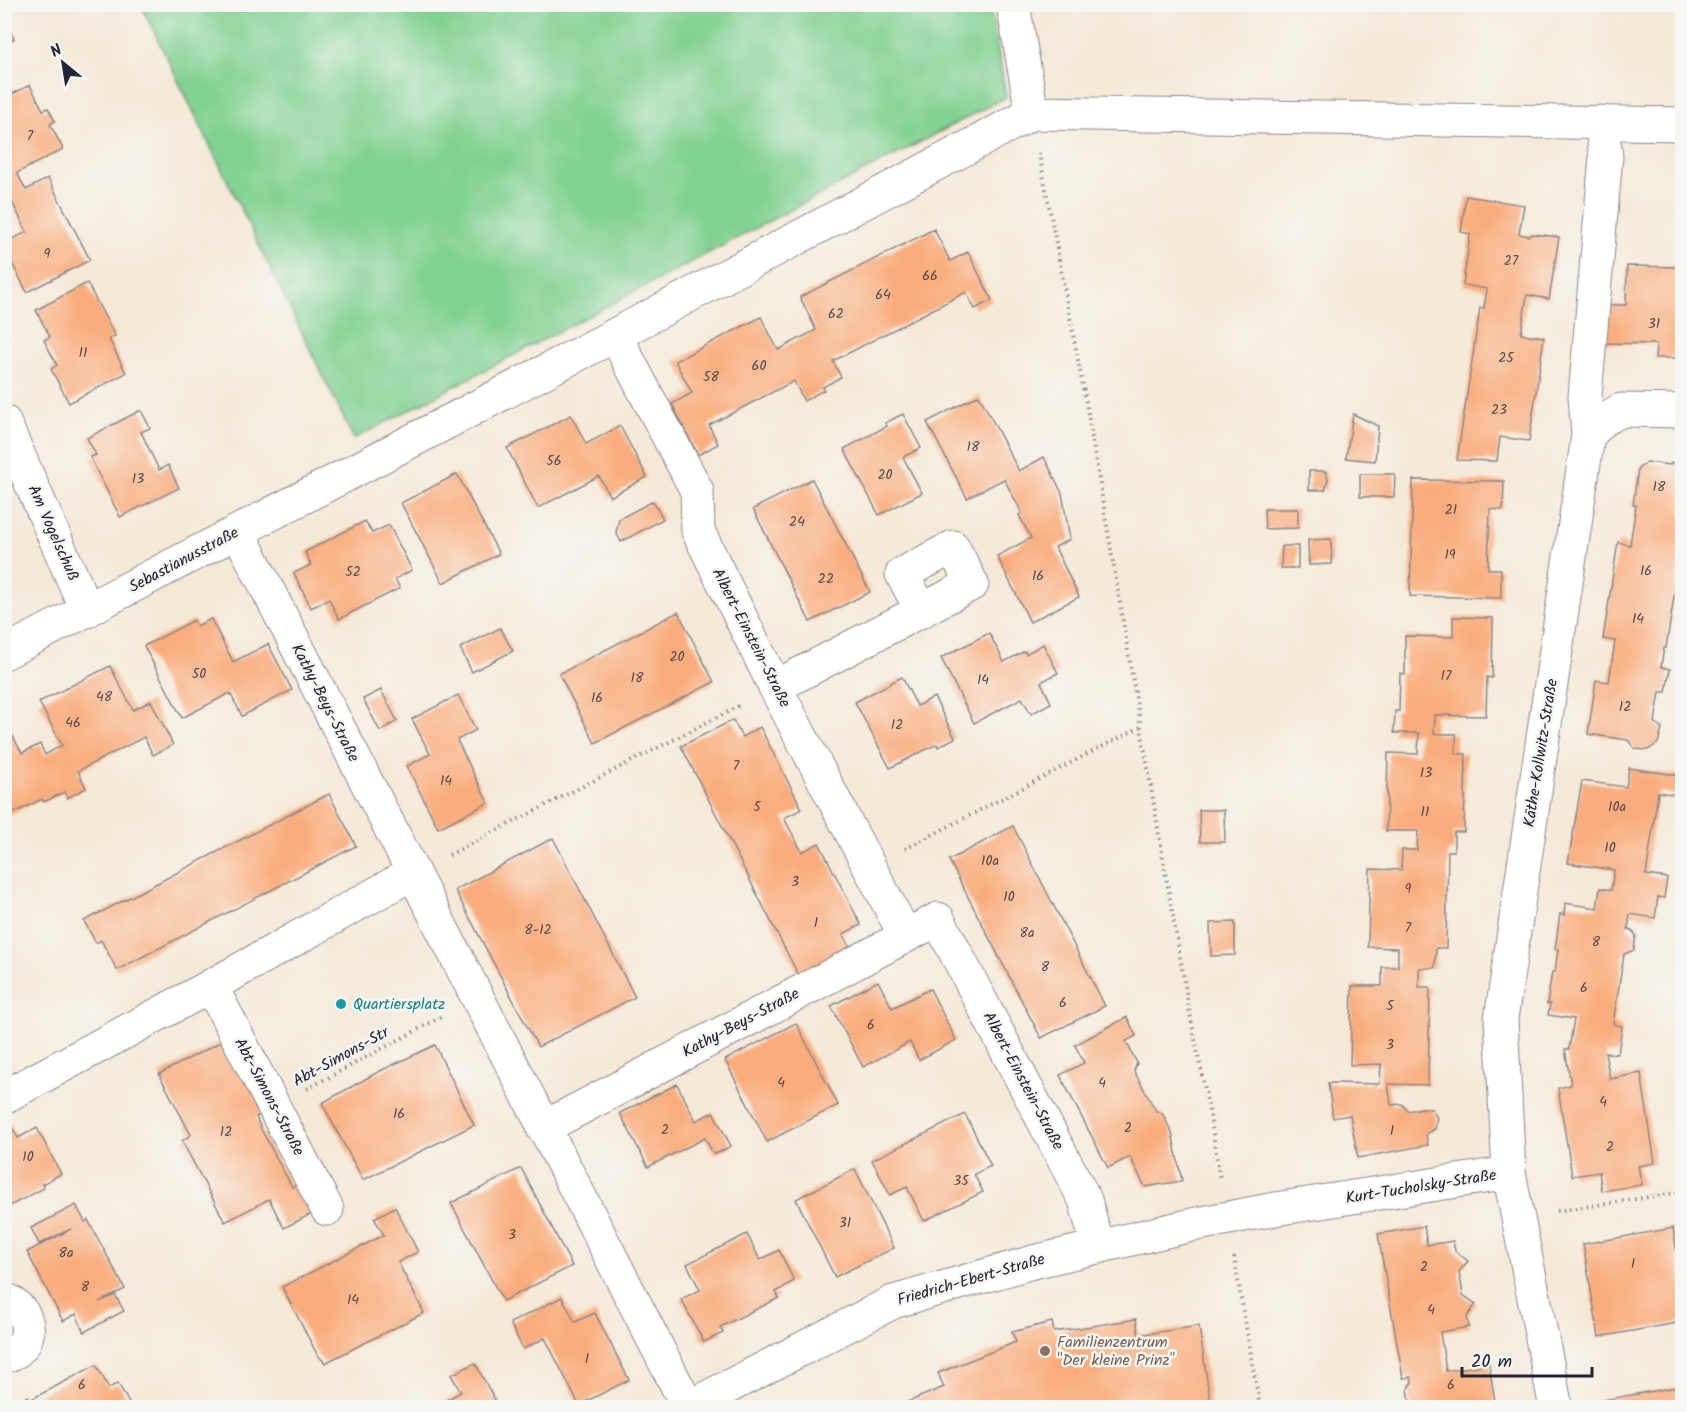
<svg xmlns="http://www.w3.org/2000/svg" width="1687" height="1412" font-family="Kalam,sans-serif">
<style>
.green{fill:#81d191;stroke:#527a66;stroke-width:1.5}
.building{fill:#f9ad7d}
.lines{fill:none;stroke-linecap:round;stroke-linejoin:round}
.minor-casing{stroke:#8b8689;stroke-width:35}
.path{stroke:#8b8689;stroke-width:4;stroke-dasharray:1.5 4.5;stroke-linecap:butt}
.minor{stroke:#fff;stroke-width:33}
.culture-dot{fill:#0f9aa8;stroke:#f6f6f2;stroke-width:2}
.education-dot{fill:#8d6e63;stroke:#f6f6f2;stroke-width:2}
.labels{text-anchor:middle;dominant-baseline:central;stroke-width:5;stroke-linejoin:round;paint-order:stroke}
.number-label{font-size:14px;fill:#58454c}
.street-label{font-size:16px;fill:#22223b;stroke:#f6f6f2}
.culture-label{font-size:16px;fill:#0d838f;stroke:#f6f6f2;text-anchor:start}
.education-label{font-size:16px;fill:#785e54;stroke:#f6f6f2;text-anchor:start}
</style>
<rect width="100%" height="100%" fill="#f6f6f2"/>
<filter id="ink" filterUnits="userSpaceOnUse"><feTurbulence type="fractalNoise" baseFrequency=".0167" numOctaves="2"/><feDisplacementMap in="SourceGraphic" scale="12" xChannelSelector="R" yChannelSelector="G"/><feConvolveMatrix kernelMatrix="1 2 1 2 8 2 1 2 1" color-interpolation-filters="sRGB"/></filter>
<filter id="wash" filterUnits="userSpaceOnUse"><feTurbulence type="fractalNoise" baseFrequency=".008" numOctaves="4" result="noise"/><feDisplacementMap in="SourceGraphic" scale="24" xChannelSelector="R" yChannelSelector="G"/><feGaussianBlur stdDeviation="1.35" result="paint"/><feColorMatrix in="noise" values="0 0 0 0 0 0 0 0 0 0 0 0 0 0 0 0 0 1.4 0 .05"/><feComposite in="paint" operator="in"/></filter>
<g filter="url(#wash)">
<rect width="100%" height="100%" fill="#f4e9d7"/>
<!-- green -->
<path class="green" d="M141 5H990L1006 97 354 439Z"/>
<g id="blocks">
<!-- building -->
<g class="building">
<path d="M4 19 14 39 4 44Z"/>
<path d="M30 85 43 110 48 108 55 121 50 124 63 149 17 173 26 190 48 178 90 260 27 292 4 248V243L27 232 10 198 4 201V98Z"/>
<path d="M1466 196 1524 205 1519 234 1529 236 1533 234 1559 237 1549 299 1527 295 1521 334 1544 337 1529 441 1500 437 1497 461 1457 460 1480 308H1484L1487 289 1463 285 1470 234 1461 232Z"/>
<path d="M934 229 950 261 968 252 992 300 975 309 966 292 833 361 841 377 823 387 824 390 804 401 794 381 709 425 718 444 698 455 672 404 692 393 675 361 761 317 778 350 816 330 800 297Z"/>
<path d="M1627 266 1682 267V358H1655L1656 344 1596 343 1601 305H1626Z"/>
<path d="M87 283 115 336 109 339 126 373 69 403 51 369 57 365 44 340 50 337 36 310Z"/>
<path d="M979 395 1019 471 1044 457 1062 493 1070 539 1055 547 1079 597 1030 622 997 556 1031 538 1019 515 1022 513 1004 479 967 498 927 422Z"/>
<path d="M141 410 150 428 141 432 159 470 168 465 179 488 120 517 90 457 96 455 87 438Z"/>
<path d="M903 414 921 448 903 457 922 493 879 515 844 449 887 426 885 423Z"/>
<path d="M1353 414 1378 426 1375 461 1346 458Z"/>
<path d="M571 415 586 444 620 426 647 477 610 497 599 476 538 508 507 448Z"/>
<path d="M1647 462 1670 465 1671 463 1682 464V525L1679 552H1681L1666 648H1664L1661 667 1670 669 1666 692H1660L1655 722 1662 729 1658 743 1648 750 1635 749 1628 740 1588 734 1596 680 1609 682 1615 641 1603 639 1618 542 1630 545 1636 505H1633L1638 469Z"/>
<path d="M1309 471H1325L1328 479 1325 490H1309Z"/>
<path d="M457 474 499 554 443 583 401 503Z"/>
<path d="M1360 474H1395L1394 497H1360Z"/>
<path d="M812 479 870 592 810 622 753 509Z"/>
<path d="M1413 480 1504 481 1503 510 1490 509 1488 569H1501V598L1410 596Z"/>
<path d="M653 501 663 519 621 542 616 532 619 519Z"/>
<path d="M1264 509H1298V528L1265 529Z"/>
<path d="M365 521 372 533 389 525 412 570 395 579 400 588 339 619 329 599 311 608 294 573 311 565 305 552Z"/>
<path d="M1331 539 1332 564 1309 565 1308 540Z"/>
<path d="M1282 546H1298V568H1281Z"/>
<path d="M678 612 714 682 595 743 559 674Z"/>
<path d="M1453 617 1493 618 1492 678 1487 677 1486 716 1435 715 1434 734H1456V754H1466L1464 832H1454V851H1448L1446 948H1436L1435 968H1419V987H1430L1428 1085 1388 1084 1391 1105 1402 1104 1408 1111 1421 1108 1432 1109 1437 1118 1435 1129 1426 1134 1428 1145 1358 1158 1350 1115 1333 1118 1328 1083 1380 1084 1381 1064 1350 1065 1352 986H1382V967H1398V948L1368 947 1370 869 1401 870 1402 850H1417L1418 831H1386L1388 753 1418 754 1419 733H1394L1395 711H1399L1400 673 1405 674V636L1453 637Z"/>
<path d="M211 619 233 662 268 644 292 690 242 716 230 693 182 718 144 646 194 620 197 626Z"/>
<path d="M500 628 513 651 472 672 460 648Z"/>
<path d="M989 633 1004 662 1025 651 1026 654 1043 644 1058 673 1041 682 1051 703 1031 714 1022 698 974 723 941 658Z"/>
<path d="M110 666 133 710 151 701 173 745 153 755 144 737 78 771 86 788 67 798 64 792 44 802 42 799 8 816 4 809V720L22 753 40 744 45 755 62 745 39 702Z"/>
<path d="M902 677 917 706 934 697 955 738 938 747 937 744 890 768 855 702Z"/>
<path d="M381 690 397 721 380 731 363 699Z"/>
<path d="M458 695 476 730 457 740 488 803 438 828 407 766 430 754 412 719Z"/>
<path d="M733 720 742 737 760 727 802 809 784 818 802 852 819 843 861 925 843 934 852 951 800 978 681 746Z"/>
<path d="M1629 768 1682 776 1679 795 1658 792 1646 875 1667 878 1664 898 1658 897 1655 918 1630 914 1628 929H1630L1636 935 1634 950 1624 954 1613 1024 1622 1026 1618 1054 1605 1053 1610 1079 1641 1073 1655 1163 1638 1166 1642 1185 1602 1191 1599 1172 1572 1176 1558 1088 1571 1085 1565 1049H1569L1574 1019 1548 1015 1550 1004H1547L1552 972H1555L1558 949H1555L1560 914 1564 915 1565 903 1597 908 1600 888 1611 890 1614 870 1568 863 1582 781 1626 787Z"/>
<path d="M329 794 356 846 117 970 101 940 96 943 84 921Z"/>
<path d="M1199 810H1224L1225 842H1200Z"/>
<path d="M1013 826 1105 1006 1041 1038 949 860Z"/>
<path d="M553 838 635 997 538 1047 455 890Z"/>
<path d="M1235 922V955L1211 956 1210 923Z"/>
<path d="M878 981 892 1008 930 989 956 1040 919 1060 910 1042 863 1067 831 1006Z"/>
<path d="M1127 1017 1136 1036 1126 1041 1137 1063 1134 1071 1156 1111 1162 1113 1172 1133 1182 1181 1145 1187 1130 1157 1108 1168 1060 1075 1084 1063 1075 1045Z"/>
<path d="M796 1023 838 1105 767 1142 725 1060Z"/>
<path d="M228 1038 266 1111 256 1117 261 1129 292 1187 297 1185 311 1214 284 1228 269 1199 225 1222 182 1141 191 1135 159 1074Z"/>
<path d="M435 1045 474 1125 363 1180 322 1103 378 1072Z"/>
<path d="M677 1084 696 1121 713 1112 731 1146 714 1155 705 1138 648 1167 620 1113Z"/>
<path d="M965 1114 991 1166 974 1174 983 1192 924 1221 907 1187 890 1195 872 1160Z"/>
<path d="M6 1116 18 1138 37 1128 61 1174 42 1184 44 1188 4 1209V1117Z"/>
<path d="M521 1168 572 1266 503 1301 451 1203Z"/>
<path d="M855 1169 894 1248 835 1277 796 1199Z"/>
<path d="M76 1205 85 1222 88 1220 125 1289 99 1302 115 1295 124 1311 84 1332 76 1314 63 1321 27 1252 71 1229 39 1244 31 1228Z"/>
<path d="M395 1207 418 1252 398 1262 424 1313 325 1363 317 1354 282 1287 384 1235 374 1218Z"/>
<path d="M1424 1226 1427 1245 1453 1241 1455 1251 1468 1261 1459 1272 1461 1283 1463 1295 1476 1304 1467 1317 1469 1327 1440 1332 1446 1371 1489 1364 1496 1408H1416L1410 1403 1408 1388 1412 1382 1411 1377 1403 1378 1378 1234Z"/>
<path d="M1673 1228 1682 1283V1322L1599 1337 1583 1244Z"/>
<path d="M747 1234 760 1260 779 1250 794 1281 776 1292 779 1298 720 1327 723 1333 704 1342 681 1299 700 1290 687 1264Z"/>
<path d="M562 1297 575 1322 595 1313 629 1380 579 1405 545 1338 523 1349 510 1323Z"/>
<path d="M1136 1319 1139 1335 1199 1326 1211 1408H893L944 1387 938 1373 1016 1342 1012 1332 1052 1322 1054 1332Z"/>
<path d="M475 1363 499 1408H432L461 1392 451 1375Z"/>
<path d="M96 1365 109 1388 118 1383 131 1407 5 1408 28 1396 30 1400Z"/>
<path d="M1682 1386V1408H1604L1603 1400Z"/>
</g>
</g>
</g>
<g filter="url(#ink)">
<use href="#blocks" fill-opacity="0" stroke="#8b8689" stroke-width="1.5"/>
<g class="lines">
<defs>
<g id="minor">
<path d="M1013 4 1032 113"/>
<path d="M615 335 697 491 698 531 775 687 905 935"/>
<path d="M4 422 87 611"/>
<path d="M1588 436 1585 396 1606 156 1601 122"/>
<path d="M238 532 688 1407"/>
<path d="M4 653 615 335 1032 113 1682 124"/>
<path d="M775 687 972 584 953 547 902 574 922 611"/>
<path d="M211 986 327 1209"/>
<path d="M4 1097 211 986 413 873"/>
<path d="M543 1128 938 919 1085 1200 1098 1247"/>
<path d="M1509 1173 1501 1019 1588 436 1603 420 1621 410 1682 411"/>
<path d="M4 1299C23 1305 36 1329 21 1347 18 1351 10 1355 4 1357"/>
<path d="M687 1408 893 1302 1033 1262 1192 1225 1275 1209 1509 1173 1556 1408"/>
</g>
</defs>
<!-- minor casing -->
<use href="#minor" class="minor-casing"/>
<!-- path -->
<g class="path">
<path d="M1039 153 1086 402 1166 876 1190 1014 1211 1120 1220 1179"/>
<path d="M905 849 1140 727"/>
<path d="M449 855 741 705"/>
<path d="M307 1089 443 1016"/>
<path d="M1557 1211 1682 1192"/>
<path d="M1234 1257 1260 1408"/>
</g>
<!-- minor -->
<use href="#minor" class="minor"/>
</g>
</g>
<!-- markers -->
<circle class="culture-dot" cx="341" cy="1004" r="6"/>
<circle class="education-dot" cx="1045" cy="1351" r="6"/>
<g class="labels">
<!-- number labels -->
<g class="number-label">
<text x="30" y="136">7</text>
<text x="47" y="254">9</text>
<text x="1511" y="261">27</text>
<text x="930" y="276">66</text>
<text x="883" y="295">64</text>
<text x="836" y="314">62</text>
<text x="1654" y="324">31</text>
<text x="83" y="353">11</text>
<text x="1506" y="358">25</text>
<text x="759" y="366">60</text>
<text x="711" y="377">58</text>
<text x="1499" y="410">23</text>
<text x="973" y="447">18</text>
<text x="554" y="461">56</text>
<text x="885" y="475">20</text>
<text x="138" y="479">13</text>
<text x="1659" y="487">18</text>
<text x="1451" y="510">21</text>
<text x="797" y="522">24</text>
<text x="1450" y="555">19</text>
<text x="1646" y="571">16</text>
<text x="353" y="572">52</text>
<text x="1038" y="576">16</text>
<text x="826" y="579">22</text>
<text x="1638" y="619">14</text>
<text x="677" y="657">20</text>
<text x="199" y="674">50</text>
<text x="1446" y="676">17</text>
<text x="637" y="678">18</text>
<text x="983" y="680">14</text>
<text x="104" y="697">48</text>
<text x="597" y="698">16</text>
<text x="1625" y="707">12</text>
<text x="73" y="723">46</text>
<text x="897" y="725">12</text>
<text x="736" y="766">7</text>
<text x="1426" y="773">13</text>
<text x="446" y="781">14</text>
<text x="757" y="807">5</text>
<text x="1617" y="807">10a</text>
<text x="1425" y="812">11</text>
<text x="1610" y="848">10</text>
<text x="990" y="861">10a</text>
<text x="795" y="882">3</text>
<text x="1408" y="889">9</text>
<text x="1009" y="897">10</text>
<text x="816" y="923">1</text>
<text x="1408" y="928">7</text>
<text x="538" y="930">8-12</text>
<text x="1027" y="933">8a</text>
<text x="1596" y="942">8</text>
<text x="1045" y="967">8</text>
<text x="1584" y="988">6</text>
<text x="1063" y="1003">6</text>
<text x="1390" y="1006">5</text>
<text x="871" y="1025">6</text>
<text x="1390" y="1045">3</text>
<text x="781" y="1083">4</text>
<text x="1102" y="1083">4</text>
<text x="1603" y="1102">4</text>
<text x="399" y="1114">16</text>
<text x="1128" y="1128">2</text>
<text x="665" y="1130">2</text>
<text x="1392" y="1131">1</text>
<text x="226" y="1132">12</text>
<text x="1610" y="1147">2</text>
<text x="28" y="1157">10</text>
<text x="961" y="1181">35</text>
<text x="845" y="1223">31</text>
<text x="512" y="1235">3</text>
<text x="66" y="1253">8a</text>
<text x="1633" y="1264">1</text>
<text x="1424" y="1267">2</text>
<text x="85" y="1287">8</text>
<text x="353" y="1300">14</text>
<text x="1431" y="1310">4</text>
<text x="587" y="1359">1</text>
<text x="82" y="1385">6</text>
<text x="1451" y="1385">6</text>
</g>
<!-- street labels -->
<g class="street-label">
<text transform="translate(53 533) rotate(66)">Am Vogelschuß</text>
<text transform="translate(184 560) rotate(-28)">Sebastianusstraße</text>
<text transform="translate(751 638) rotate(63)">Albert-Einstein-Straße</text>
<text transform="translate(325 703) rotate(63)">Kathy-Beys-Straße</text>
<text transform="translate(1541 753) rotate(-81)">Käthe-Kollwitz-Straße</text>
<text transform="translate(741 1023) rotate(-28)">Kathy-Beys-Straße</text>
<text transform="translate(341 1057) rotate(-29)">Abt-Simons-Str</text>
<text transform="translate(1023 1081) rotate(62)">Albert-Einstein-Straße</text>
<text transform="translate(269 1097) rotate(62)">Abt-Simons-Straße</text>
<text transform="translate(1421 1187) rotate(-9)">Kurt-Tucholsky-Straße</text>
<text transform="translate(971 1280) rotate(-16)">Friedrich-Ebert-Straße</text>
</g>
<!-- culture labels -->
<g class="culture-label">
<text x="353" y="1004">Quartiersplatz</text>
</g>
<!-- education labels -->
<g class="education-label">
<text x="1057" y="1342">Familienzentrum<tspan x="1057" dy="18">"Der kleine Prinz"</tspan></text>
</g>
</g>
<!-- margin -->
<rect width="1687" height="1412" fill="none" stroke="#f6f6f2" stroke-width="24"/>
<!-- north arrow -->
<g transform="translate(63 63) rotate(330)" stroke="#f6f6f2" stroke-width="4.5" paint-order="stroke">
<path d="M0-4.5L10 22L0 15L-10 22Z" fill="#22223b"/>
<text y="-9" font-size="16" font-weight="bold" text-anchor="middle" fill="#22223b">N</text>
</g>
<!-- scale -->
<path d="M1462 1367v9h130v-9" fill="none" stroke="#22223b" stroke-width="3"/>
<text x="1471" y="1367" font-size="18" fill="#22223b" stroke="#f6f6f2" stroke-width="4.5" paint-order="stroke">20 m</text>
</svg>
